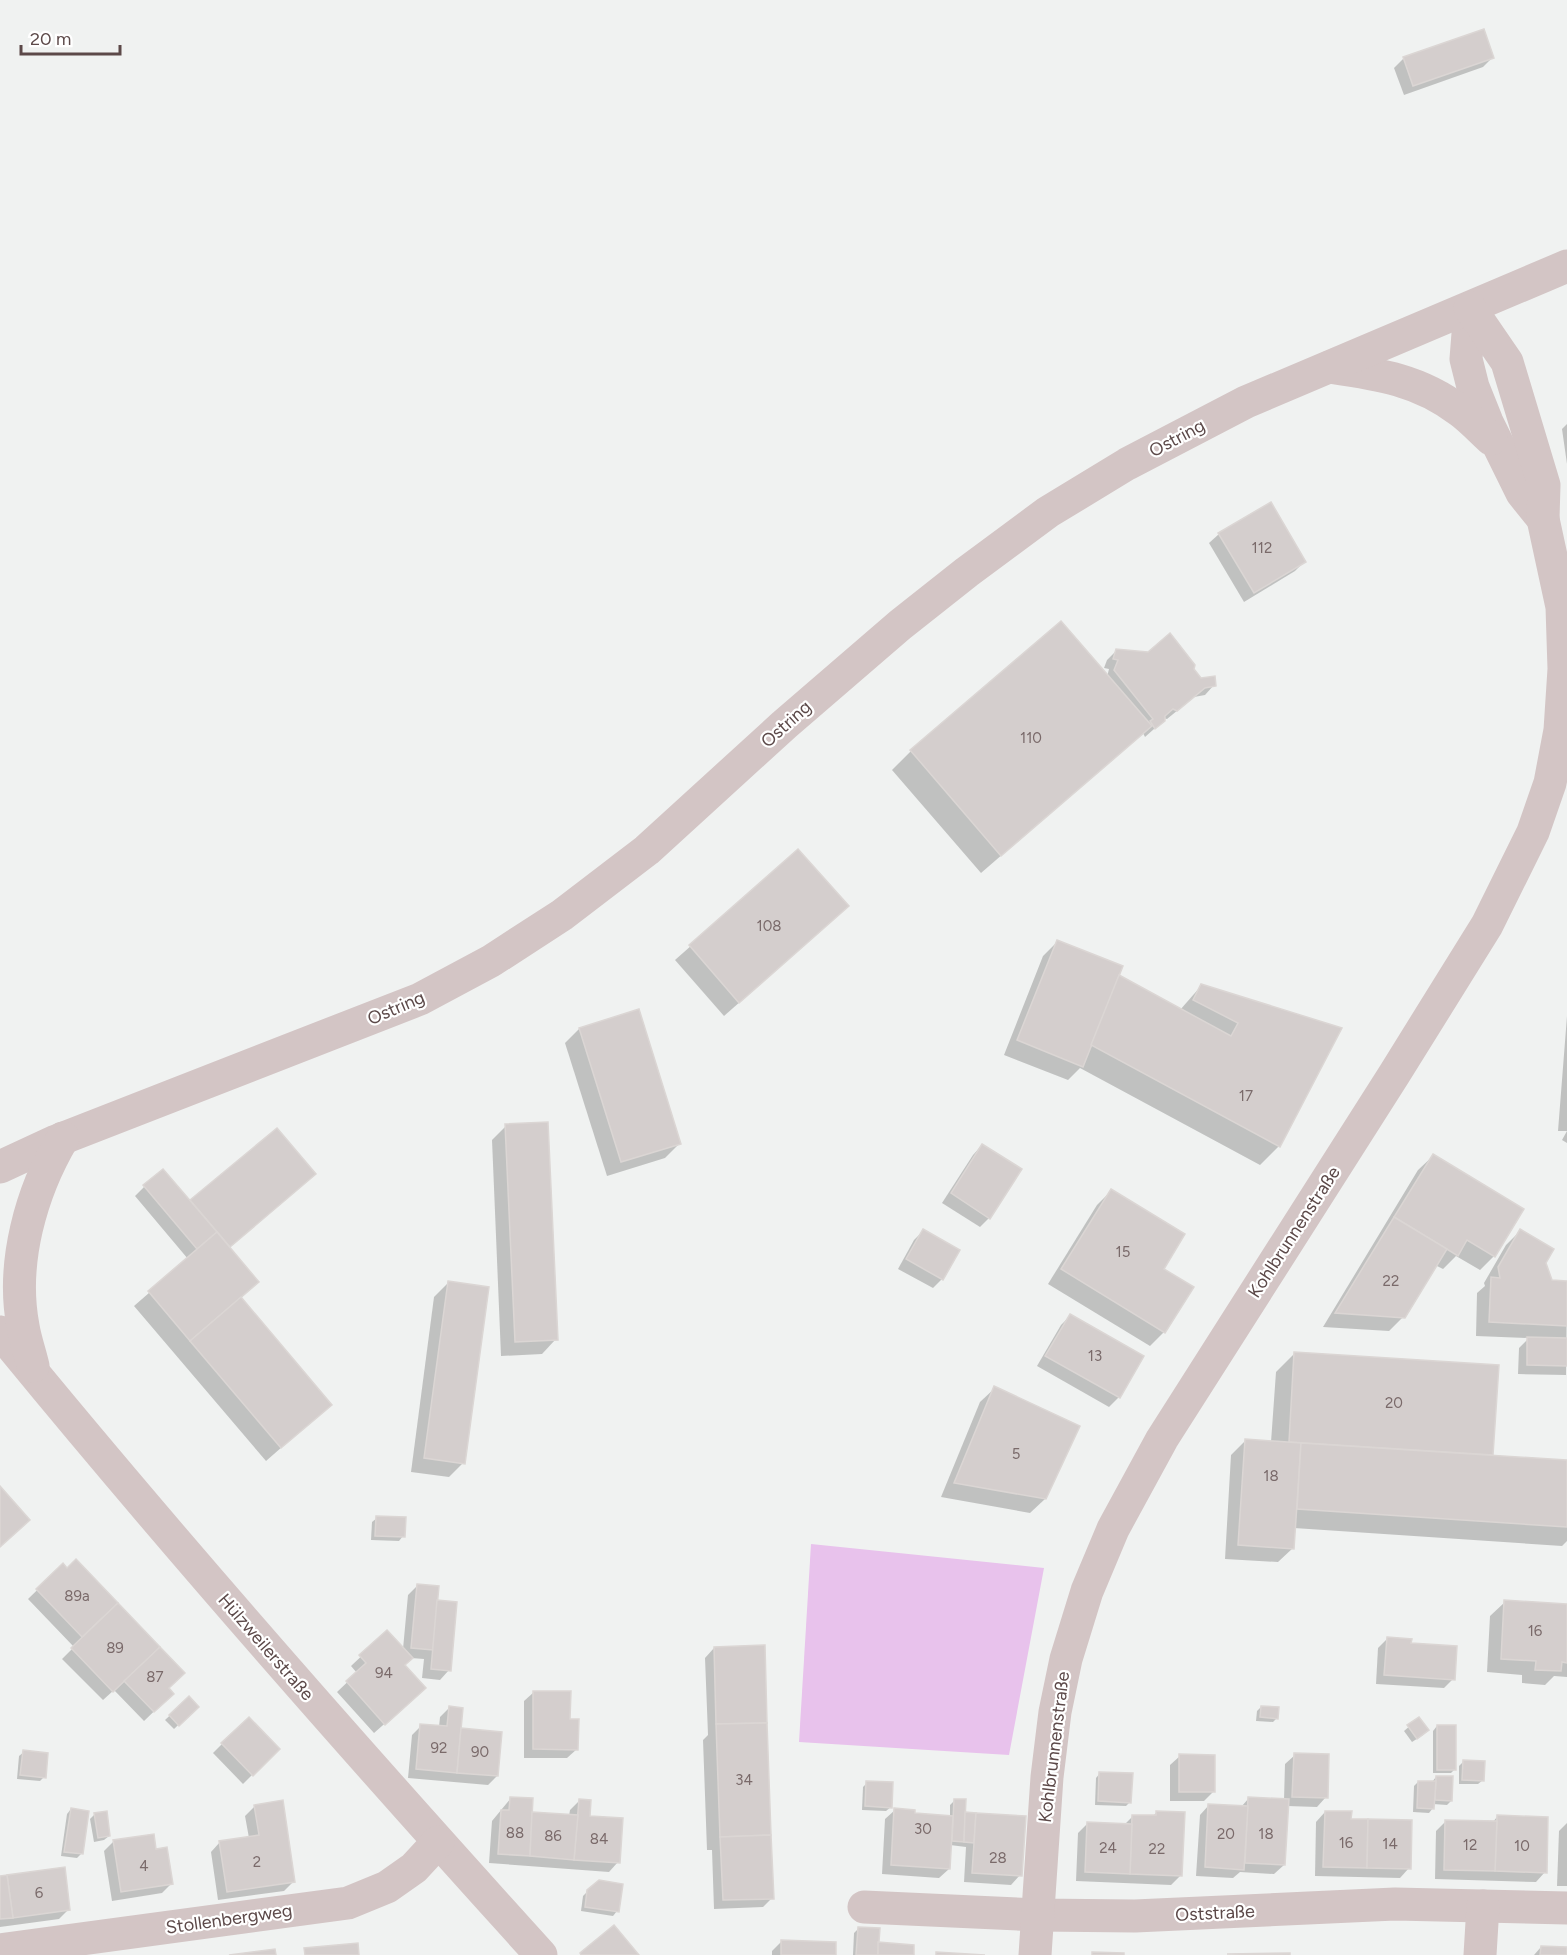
<svg xmlns="http://www.w3.org/2000/svg" width="1567" height="1955" font-family="Figtree,sans-serif">
<style>
.green{fill:#e8c2ec}
.shadow{fill:#0003}
.building{fill:#d4cecd;stroke:#dbd6d4;stroke-width:1.5}
.lines{fill:none;stroke-linecap:round;stroke-linejoin:round}
.minor{stroke:#d3c5c5;stroke-width:33}
.labels{text-anchor:middle;dominant-baseline:central;stroke-width:4.5;stroke-linejoin:round;paint-order:stroke}
.number-label{font-size:15px;fill:#7a6a6a}
.street-label{font-size:18px;fill:#5c4949;stroke:#fff}
</style>
<rect width="100%" height="100%" fill="#f0f2f1"/>
<!-- green -->
<path class="green" d="M811 1544 1044 1568 1009 1755 799 1742Z"/>
<!-- shadow -->
<g class="shadow">
<path d="M1404 58H1492L1483 67 1404 95 1394 68Z"/>
<path d="M1567 424V464L1562 429Z"/>
<path d="M1219 534 1304 562 1295 571 1244 602 1209 543Z"/>
<path d="M1116 651 1193 670 1201 679 1214 685 1205 695 1194 697 1167 719 1163 718V721L1145 737 1143 733 981 873 892 770 911 751 1107 677 1109 669 1104 668 1107 660Z"/>
<path d="M798 851 833 920 724 1016 675 960Z"/>
<path d="M1057 942 1115 981 1180 1010 1201 986 1340 1029 1279 1146 1260 1165 1080 1068 1068 1080 1004 1055 1043 956Z"/>
<path d="M1567 1016V1143L1562 1140 1567 1131H1558Z"/>
<path d="M579 1029 679 1144 665 1158 607 1176 565 1043Z"/>
<path d="M506 1126 556 1339 542 1354 501 1356 492 1140Z"/>
<path d="M276 1130 314 1174 229 1248 257 1282 240 1299 330 1405 266 1461 134 1306 188 1259 135 1196 144 1187 190 1203Z"/>
<path d="M982 1145 989 1218 980 1227 942 1203 973 1155Z"/>
<path d="M1433 1156 1494 1256 1480 1270 1456 1256 1443 1269 1435 1265 1403 1317 1389 1331 1323 1327 1418 1170Z"/>
<path d="M1111 1191 1162 1269 1164 1332 1150 1346 1048 1284 1097 1205Z"/>
<path d="M923 1231 942 1279 933 1288 898 1269 914 1240Z"/>
<path d="M1520 1231 1544 1263 1551 1282 1567 1283 1566 1375 1518 1374 1519 1348 1529 1338 1476 1336 1477 1293 1485 1286 1484 1283 1506 1245Z"/>
<path d="M449 1282 463 1463 449 1477 411 1472 434 1297Z"/>
<path d="M1070 1316 1142 1356 1118 1398 1109 1407 1037 1366 1061 1325Z"/>
<path d="M1295 1353 1497 1367 1491 1457 1567 1462V1541L1562 1546 1294 1528 1293 1548 1278 1562 1225 1559 1231 1455 1246 1440 1271 1442 1276 1372Z"/>
<path d="M995 1388 1045 1499 1030 1513 941 1497 980 1402Z"/>
<path d="M377 1518 403 1536 399 1541 371 1540 372 1522Z"/>
<path d="M76 1561 183 1673 167 1688 172 1694 144 1721 114 1690 103 1700 62 1659 74 1647 28 1599 63 1565 67 1570Z"/>
<path d="M417 1586 436 1601 449 1670 440 1680 422 1678 424 1659 411 1658 403 1665 415 1697 374 1733 337 1692 357 1673 351 1666 387 1632 403 1649 408 1595Z"/>
<path d="M1505 1602 1567 1606V1677L1554 1676 1545 1685 1522 1683V1675L1487 1672 1490 1616Z"/>
<path d="M1387 1639 1410 1644 1453 1679 1444 1688 1376 1684 1378 1648Z"/>
<path d="M714 1648 772 1898 763 1907 714 1909 712 1850H707L703 1740 708 1735 705 1658Z"/>
<path d="M534 1692 569 1720 577 1749 567 1758H524V1701Z"/>
<path d="M189 1698 197 1707 174 1729 165 1720Z"/>
<path d="M1261 1707 1277 1718 1273 1722 1256 1721 1257 1711Z"/>
<path d="M449 1708 460 1729 497 1776 488 1785 408 1778 412 1735 421 1726 439 1727 440 1717Z"/>
<path d="M1418 1719 1423 1735 1412 1742 1404 1731Z"/>
<path d="M1437 1726 1455 1769 1451 1773H1433V1731Z"/>
<path d="M222 1744 278 1749 243 1784 213 1753Z"/>
<path d="M24 1752 44 1777 40 1781 17 1779 19 1756Z"/>
<path d="M1295 1755 1326 1797 1317 1807 1287 1806 1284 1865 1274 1874 1240 1872 1233 1878 1196 1876 1200 1815 1209 1805 1241 1807 1249 1798 1284 1800 1285 1764Z"/>
<path d="M1180 1756 1213 1792 1204 1801H1170V1765Z"/>
<path d="M1464 1761 1483 1780 1478 1784H1459V1766Z"/>
<path d="M1100 1773 1130 1802 1126 1806 1095 1805 1096 1778Z"/>
<path d="M1436 1777 1451 1801 1447 1805 1433 1804V1808L1429 1813 1413 1812 1414 1786 1418 1782H1432Z"/>
<path d="M867 1783 891 1807 886 1811 862 1810 863 1787Z"/>
<path d="M511 1798 531 1814 569 1816 570 1810 579 1801 588 1818 618 1862 609 1872 489 1863 492 1821Z"/>
<path d="M955 1800 964 1813 1020 1875 1011 1885 964 1882 966 1847 950 1845 949 1869 939 1878 882 1874 885 1819 895 1810 913 1815 950 1817V1805Z"/>
<path d="M255 1806 293 1882 284 1891 218 1900 211 1852 220 1842 249 1838 245 1816Z"/>
<path d="M71 1809 81 1854 77 1858 61 1856 67 1814Z"/>
<path d="M1325 1812 1350 1821 1409 1868 1400 1878 1315 1876 1316 1822Z"/>
<path d="M1156 1813 1181 1875 1171 1885 1076 1881 1078 1833 1088 1823 1124 1825 1133 1816 1152 1817Z"/>
<path d="M94 1815 109 1836 104 1840 94 1842 90 1819Z"/>
<path d="M1497 1817 1545 1872 1536 1882 1435 1879 1436 1831 1446 1821 1492 1823Z"/>
<path d="M1567 1823V1886H1557L1559 1831Z"/>
<path d="M114 1841 155 1850 171 1884 162 1893 112 1901 104 1851Z"/>
<path d="M0 1877 68 1910 59 1919 0 1927Z"/>
<path d="M588 1891 617 1911 613 1916 581 1911 583 1896Z"/>
<path d="M859 1928 877 1944 912 1955H853L854 1933Z"/>
<path d="M782 1941 834 1955H772V1951Z"/>
<path d="M1541 1947 1567 1948V1955H1534Z"/>
</g>
<!-- building -->
<g class="building">
<path d="M1484 29 1494 58 1413 86 1403 57Z"/>
<path d="M1271 502 1306 562 1254 593 1218 533Z"/>
<path d="M1061 621 1152 726 1001 856 910 750Z"/>
<path d="M1170 633 1195 665 1194 669 1201 678 1215 676 1216 686 1205 688 1177 711 1173 709 1165 716V721L1155 729 1150 721 1153 719 1114 670 1118 660 1113 659 1116 649 1148 652Z"/>
<path d="M798 849 849 906 739 1003 689 945Z"/>
<path d="M1057 940 1123 966 1083 1067 1017 1040Z"/>
<path d="M1119 975 1231 1036 1238 1023 1193 1000 1201 984 1342 1028 1280 1147 1091 1045Z"/>
<path d="M639 1009 681 1144 621 1162 579 1028Z"/>
<path d="M548 1122 558 1340 515 1342 505 1124Z"/>
<path d="M277 1128 316 1174 230 1247 190 1200Z"/>
<path d="M982 1144 1022 1169 990 1219 951 1193Z"/>
<path d="M1433 1154 1524 1209 1495 1257 1467 1240 1458 1256 1394 1217Z"/>
<path d="M163 1169 217 1232 197 1249 143 1185Z"/>
<path d="M1111 1189 1185 1234 1164 1269 1194 1287 1165 1333 1061 1269Z"/>
<path d="M1394 1217 1447 1249 1405 1318 1335 1313Z"/>
<path d="M923 1229 960 1250 943 1280 906 1259Z"/>
<path d="M1520 1229 1554 1249 1546 1263 1552 1280 1567 1281V1326L1489 1322 1491 1277 1500 1278 1498 1267Z"/>
<path d="M217 1232 259 1282 190 1341 148 1291Z"/>
<path d="M448 1281 489 1287 465 1464 424 1458Z"/>
<path d="M241 1297 332 1405 281 1448 190 1341Z"/>
<path d="M1070 1314 1144 1356 1120 1398 1045 1356Z"/>
<path d="M1527 1337 1567 1338V1366L1527 1365Z"/>
<path d="M1294 1352 1499 1365 1493 1455 1289 1442Z"/>
<path d="M994 1386 1080 1426 1046 1499 954 1483Z"/>
<path d="M1245 1439 1301 1443 1294 1549 1238 1545Z"/>
<path d="M1301 1443 1567 1460V1527L1297 1509Z"/>
<path d="M0 1486 30 1520 0 1547Z"/>
<path d="M376 1516 406 1517 405 1537 375 1536Z"/>
<path d="M76 1559 118 1603 82 1637 36 1589 63 1563 67 1568Z"/>
<path d="M417 1584 439 1586 433 1650 411 1648Z"/>
<path d="M437 1600 457 1602 451 1671 431 1669Z"/>
<path d="M1504 1600 1567 1604V1663L1562 1662 1561 1671 1535 1670 1536 1661 1501 1659Z"/>
<path d="M118 1603 160 1647 113 1692 71 1648Z"/>
<path d="M387 1630 413 1658 405 1665 426 1688 385 1725 346 1681 366 1663 359 1655Z"/>
<path d="M1387 1637 1412 1639 1411 1643 1457 1646 1455 1680 1384 1675Z"/>
<path d="M765 1645 767 1723 716 1724 714 1647Z"/>
<path d="M160 1647 185 1673 169 1688 174 1694 154 1712 124 1681Z"/>
<path d="M533 1691H571L570 1719H579L578 1750 533 1749Z"/>
<path d="M189 1696 199 1707 179 1726 169 1715Z"/>
<path d="M449 1706 463 1708 457 1773 416 1769 420 1724 447 1726Z"/>
<path d="M1261 1706 1279 1707 1278 1719 1260 1717Z"/>
<path d="M249 1717 280 1749 253 1776 221 1743Z"/>
<path d="M1419 1717 1429 1730 1417 1739 1407 1725Z"/>
<path d="M767 1723 771 1835 720 1837 716 1724Z"/>
<rect x="1437" y="1725" width="19" height="45"/>
<path d="M461 1728 502 1732 498 1776 457 1773Z"/>
<path d="M23 1750 48 1753 46 1778 20 1775Z"/>
<path d="M1294 1753 1329 1754 1328 1798 1292 1797Z"/>
<path d="M1179 1754 1215 1755V1792H1179Z"/>
<path d="M1463 1760 1485 1761 1484 1781 1462 1780Z"/>
<path d="M1099 1772 1133 1773 1131 1803 1098 1801Z"/>
<path d="M1436 1776H1453L1452 1801 1435 1800Z"/>
<path d="M866 1781 893 1782 892 1808 865 1806Z"/>
<path d="M1418 1781H1436L1434 1809 1417 1808Z"/>
<path d="M510 1797 533 1798 530 1856 498 1854 501 1810H509Z"/>
<path d="M1248 1797 1289 1799 1285 1865 1245 1863Z"/>
<path d="M579 1799 591 1800 590 1816 623 1818 620 1863 574 1860Z"/>
<path d="M954 1799H966L964 1842 952 1841Z"/>
<path d="M283 1800 295 1882 227 1892 219 1841 259 1835 254 1805Z"/>
<path d="M1208 1804 1248 1806 1244 1870 1205 1867Z"/>
<path d="M71 1808 89 1811 83 1854 64 1852Z"/>
<path d="M894 1808 915 1810V1813L953 1816 950 1869 891 1865Z"/>
<path d="M107 1811 110 1836 98 1838 94 1813Z"/>
<path d="M1156 1811 1185 1812 1182 1876 1130 1874 1132 1815H1156Z"/>
<path d="M1325 1811H1352L1351 1819H1368L1367 1868 1323 1867Z"/>
<path d="M532 1812 578 1815 574 1860 530 1856Z"/>
<path d="M965 1812 976 1813 974 1843 964 1842Z"/>
<path d="M976 1813 1026 1816 1022 1876 972 1873Z"/>
<path d="M1497 1815 1548 1817 1547 1873 1495 1871Z"/>
<path d="M1368 1819 1412 1820 1411 1869 1367 1868Z"/>
<path d="M1445 1820 1497 1821 1495 1871 1444 1870Z"/>
<path d="M1087 1822 1132 1824 1130 1874 1085 1872Z"/>
<path d="M154 1834 156 1849 167 1847 173 1884 121 1892 113 1840Z"/>
<path d="M771 1835 774 1899 723 1900 720 1837Z"/>
<path d="M65 1867 70 1910 13 1918 7 1875Z"/>
<path d="M7 1875 13 1918 0 1919V1876Z"/>
<path d="M599 1880 623 1884 619 1912 585 1907 587 1890Z"/>
<path d="M614 1925 639 1955H581L580 1953Z"/>
<path d="M858 1927 880 1928 878 1955H856Z"/>
<path d="M781 1940 836 1942V1955H781Z"/>
<path d="M878 1942 914 1945V1955H878Z"/>
<path d="M358 1943 359 1955H305L304 1948Z"/>
<path d="M1541 1946 1567 1947V1955H1540Z"/>
<path d="M275 1949 276 1955H229Z"/>
<path d="M936 1952 985 1955H936Z"/>
<path d="M1092 1952 1124 1953V1955H1092Z"/>
<path d="M1290 1953V1955L1227 1954Z"/>
</g>
<g class="lines">
<!-- minor -->
<g class="minor">
<path d="M1470 308 1466 359 1473 387 1487 422 1522 493 1543 519"/>
<path d="M1330 367C1378 374 1420 380 1460 411 1471 419 1481 430 1491 439"/>
<path d="M0 1167 56 1141 420 999 491 961 562 915 647 850 784 725 900 625 967 572 1048 512 1127 464 1246 402 1567 266"/>
<path d="M0 1332C174 1545 356 1751 541 1955"/>
<path d="M33 1366C30 1353 25 1339 23 1326 11 1263 31 1192 63 1138"/>
<path d="M864 1907 1038 1915 1135 1916 1395 1904 1567 1908"/>
<path d="M0 1950 348 1903 387 1887 414 1868 438 1842"/>
<path d="M1035 1955 1047 1777 1055 1712 1066 1659 1087 1591 1113 1529 1162 1439 1395 1073 1487 925 1533 832 1550 783 1560 730 1564 669 1562 607 1543 519 1544 485 1507 362 1470 308"/>
<path d="M1480 1955 1483 1906"/>
</g>
</g>
<g class="labels">
<!-- number labels -->
<g class="number-label">
<text x="1262" y="548">112</text>
<text x="1031" y="738">110</text>
<text x="769" y="926">108</text>
<text x="1246" y="1096">17</text>
<text x="1123" y="1252">15</text>
<text x="1391" y="1281">22</text>
<text x="1095" y="1356">13</text>
<text x="1394" y="1403">20</text>
<text x="1016" y="1454">5</text>
<text x="1271" y="1476">18</text>
<text x="77" y="1596">89a</text>
<text x="1535" y="1631">16</text>
<text x="115" y="1648">89</text>
<text x="384" y="1673">94</text>
<text x="155" y="1677">87</text>
<text x="439" y="1748">92</text>
<text x="480" y="1752">90</text>
<text x="744" y="1780">34</text>
<text x="923" y="1829">30</text>
<text x="515" y="1833">88</text>
<text x="1226" y="1834">20</text>
<text x="1266" y="1834">18</text>
<text x="553" y="1836">86</text>
<text x="599" y="1839">84</text>
<text x="1346" y="1843">16</text>
<text x="1390" y="1844">14</text>
<text x="1470" y="1845">12</text>
<text x="1522" y="1846">10</text>
<text x="1108" y="1848">24</text>
<text x="1157" y="1849">22</text>
<text x="998" y="1858">28</text>
<text x="257" y="1862">2</text>
<text x="144" y="1866">4</text>
<text x="39" y="1893">6</text>
</g>
<!-- street labels -->
<g class="street-label">
<text transform="translate(1177 438) rotate(-28)">Ostring</text>
<text transform="translate(786 724) rotate(-42)">Ostring</text>
<text transform="translate(396 1008) rotate(-23)">Ostring</text>
<text transform="translate(1294 1232) rotate(-57)">Kohlbrunnenstraße</text>
<text transform="translate(266 1647) rotate(49)">Hülzweilerstraße</text>
<text transform="translate(1054 1747) rotate(-83)">Kohlbrunnenstraße</text>
<text transform="translate(1215 1913) rotate(-3)">Oststraße</text>
<text transform="translate(229 1919) rotate(-8)">Stollenbergweg</text>
</g>
</g>
<!-- scale -->
<path d="M21 45v9h99v-9" fill="none" stroke="#5c4949" stroke-width="3"/>
<text x="30" y="45" font-size="18" fill="#5c4949" stroke="#ffffff" stroke-width="4.5" paint-order="stroke">20 m</text>
</svg>
